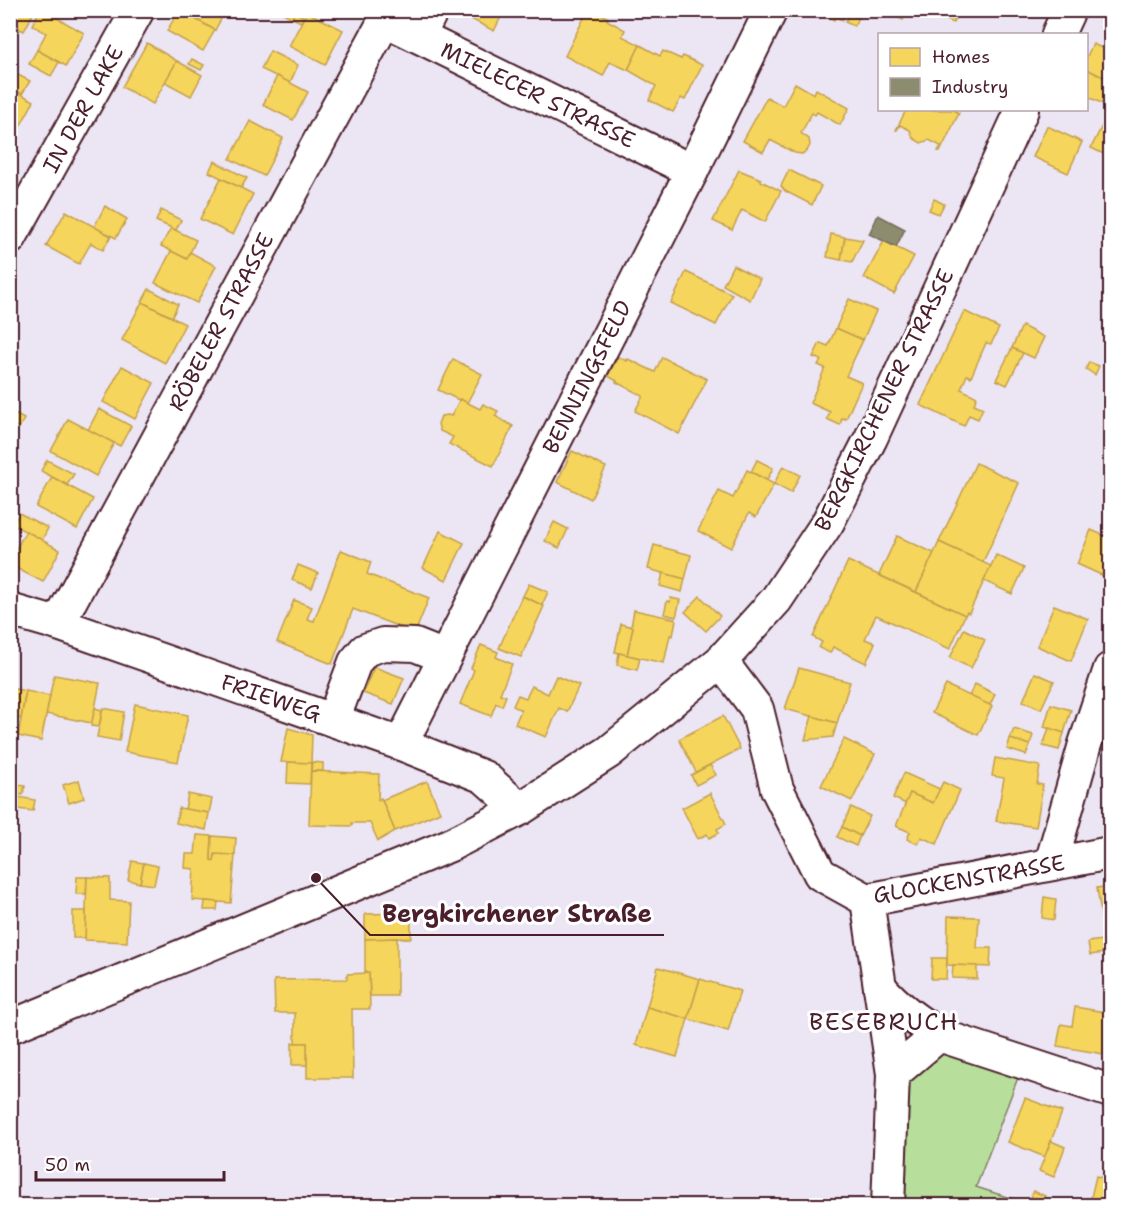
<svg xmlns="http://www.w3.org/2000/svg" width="1121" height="1216" font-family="'Shantell Sans',sans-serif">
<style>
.green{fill:#b7de9a;stroke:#807e62;stroke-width:1.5}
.homes{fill:#f6d55c;stroke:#c29e4d;stroke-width:1.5}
.industry{fill:#8c8c6e;stroke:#786b5a;stroke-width:1.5}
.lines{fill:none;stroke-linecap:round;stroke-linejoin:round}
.minor-casing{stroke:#4a1f2b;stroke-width:36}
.minor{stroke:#fff;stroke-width:32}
.labels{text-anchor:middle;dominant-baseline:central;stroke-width:6;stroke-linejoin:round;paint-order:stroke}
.street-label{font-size:22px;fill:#4a1f2b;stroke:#fff}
.neighbourhood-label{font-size:24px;letter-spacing:1.5px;fill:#4a1f2b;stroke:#fff}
.leader{fill:none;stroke:#4a1f2b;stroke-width:2}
.callout-dot{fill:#4a1f2b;stroke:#fff;stroke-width:2}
.callout-label{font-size:24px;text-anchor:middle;font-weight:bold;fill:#4a1f2b;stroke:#fff;stroke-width:6;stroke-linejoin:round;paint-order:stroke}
</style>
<rect width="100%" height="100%" fill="#ece5f3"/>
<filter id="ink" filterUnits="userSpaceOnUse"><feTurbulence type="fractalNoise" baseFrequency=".0167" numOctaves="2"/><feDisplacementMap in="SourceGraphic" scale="12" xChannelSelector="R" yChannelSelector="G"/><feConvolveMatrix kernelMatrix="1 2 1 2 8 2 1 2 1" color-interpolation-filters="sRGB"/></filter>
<g filter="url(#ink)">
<!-- green -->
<path class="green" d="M884 1033 1019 1075 976 1187 1032 1205 882 1206Z"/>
<!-- homes -->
<g class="homes">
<path d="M20 10H35L24 31 12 25Z"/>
<path d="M40 10H43L84 33 66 66 37 50 46 33 32 25Z"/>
<path d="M179 10 215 30 203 51 167 31Z"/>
<path d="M180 10H226L215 30Z"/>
<path d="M278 10H296L292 18Z"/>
<path d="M468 10H508L503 13 494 31 465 16Z"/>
<path d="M588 10H595L608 18 607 20 625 30 622 36 640 45 628 70 610 62 603 76 565 56Z"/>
<path d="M682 10H703L699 19Z"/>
<path d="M816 10H839L834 20Z"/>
<path d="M839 10H847L842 20 836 17Z"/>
<path d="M884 10H908L903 20Z"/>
<path d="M937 10H959L953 23 935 14Z"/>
<path d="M295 12 304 17 301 22 292 18Z"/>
<path d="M307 12 343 30 325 65 289 46Z"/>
<path d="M849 14 858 18 854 26 845 22Z"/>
<path d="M1110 29V52L1101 48Z"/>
<path d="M147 43 177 61 153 104 122 87Z"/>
<path d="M1093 44 1110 52V80L1086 69V58Z"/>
<path d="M640 45 660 56 663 51 681 59 683 56 702 65 685 100 681 98 673 112 649 100 656 86 628 70Z"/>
<path d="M37 50 59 62 51 76 29 64Z"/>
<path d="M270 51 298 65 290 83 261 69Z"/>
<path d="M192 59 204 65 201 70 189 64Z"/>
<path d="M177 61 202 75 191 96 165 82Z"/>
<path d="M1086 69 1110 80V107L1086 96Z"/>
<path d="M10 71 30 81 22 94 10 88Z"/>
<path d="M277 76 308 92 293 120 263 105Z"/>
<path d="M795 83 814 94 816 89 849 108 840 125 817 112 815 115 812 113 801 133 809 139 810 145 807 151 802 154 795 153 770 140 763 152 743 141 767 97 783 106Z"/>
<path d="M10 88 34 101 17 132 10 128Z"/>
<path d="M906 110H954L959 113 940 152 938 151 941 146 929 140 921 143 913 138 910 130 900 125 897 130H896Z"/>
<path d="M1105 120 1110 123V157L1091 148Z"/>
<path d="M250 121 283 138 264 176 230 159Z"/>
<path d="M1047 126 1082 142 1068 173 1033 157Z"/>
<path d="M214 161 247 178 241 188 209 172Z"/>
<path d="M739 170 761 179V181L781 191 765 222 742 210 732 230 713 221Z"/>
<path d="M789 170 821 186 812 205 785 191 781 186Z"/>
<path d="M221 178 253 194 233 235 200 219Z"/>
<path d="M934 199 944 204 939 214 929 210Z"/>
<path d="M105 206 127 219 116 238 94 227Z"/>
<path d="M161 210 181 220 176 230 156 221Z"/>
<path d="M66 211 111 236 103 250 91 243 79 264 46 246Z"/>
<path d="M171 228 196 240 187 259 161 246Z"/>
<path d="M831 234 845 237 841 260 827 257Z"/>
<path d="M845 237 863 240 852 262 841 260Z"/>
<path d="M884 241 914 256 894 294 864 278Z"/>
<path d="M171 251 187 259 190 252 216 266 197 303 155 283Z"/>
<path d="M733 265 760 279 750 300 723 285Z"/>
<path d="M686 272 732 294 716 325 671 303Z"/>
<path d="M149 289 178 304 172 317 142 302Z"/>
<path d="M849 299 876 311 863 340 836 328Z"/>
<path d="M142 302 185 324 165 363 122 340Z"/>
<path d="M964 311 999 328 991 344 986 343 971 377 967 375 961 389 977 397 974 404 983 408 978 419 969 415 964 426 920 405Z"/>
<path d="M1022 326 1044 337 1034 358 1012 348Z"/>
<path d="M836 328 863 340 846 376 862 383 846 419 842 418 840 425 827 419 830 412 810 403 825 368 818 365 821 360 813 357 820 343 828 346Z"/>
<path d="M1012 348 1023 353 1007 385 996 380Z"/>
<path d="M618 357 627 361 628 359 655 372 662 357 707 379 679 434 635 411 643 396 616 382 617 381 608 376Z"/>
<path d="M453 359 482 374 467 403 460 399 459 400 438 390Z"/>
<path d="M1089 362 1099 366 1095 375 1086 369Z"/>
<path d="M122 366 154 383 135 419 103 402Z"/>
<path d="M460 399 480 409 483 404 498 411 495 416 513 426 493 466 449 444 453 437 440 431 438 424 441 416 448 415 451 416Z"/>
<path d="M99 409 131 426 120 446 88 430Z"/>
<path d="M13 413 24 419 19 428 10 423V418Z"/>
<path d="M68 419 114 443 96 476 51 451Z"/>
<path d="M572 451 606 467 591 499 557 482Z"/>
<path d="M47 460 74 474 67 485 41 471Z"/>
<path d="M757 460 773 468 767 480 751 472Z"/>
<path d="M976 463 1019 483 983 562 939 542Z"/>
<path d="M783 466 800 475 791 493 774 484Z"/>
<path d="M747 470 774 484 756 517 749 513 731 548 698 531 719 491 733 498Z"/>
<path d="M52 477 93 499 77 529 36 507Z"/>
<path d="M19 513 48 528 42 540 13 525Z"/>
<path d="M554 522 568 529 559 548 545 541Z"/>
<path d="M1091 530 1110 538V573L1108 578 1077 564Z"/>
<path d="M26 531 60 550 43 582 10 565V560Z"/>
<path d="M440 531 464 543 446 580 423 568Z"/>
<path d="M897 536 934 553 916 592 879 575Z"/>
<path d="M939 542 991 566 969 613 967 612 965 615 916 592Z"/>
<path d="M654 545 691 555 685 579 648 569Z"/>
<path d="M341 550 371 562 367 574 429 598 415 633 353 609 332 664 277 642 294 600 312 607 307 619 314 621Z"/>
<path d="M996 555 1024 568 1012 594 984 581Z"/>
<path d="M848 561 965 615 950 649 876 615 865 639 875 643 866 663 833 647 830 653 819 648 822 642 813 637Z"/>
<path d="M298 565 318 573 312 588 292 580Z"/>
<path d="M663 573 685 579 682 592 660 586Z"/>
<path d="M529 584 548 592 542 605 523 596Z"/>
<path d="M522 596 544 606 521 657 499 648Z"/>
<path d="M700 596 720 616 706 631 685 612Z"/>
<path d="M671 598 680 600 676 617 664 614 667 601 670 602Z"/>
<path d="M1054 605 1088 619 1071 661 1037 646Z"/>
<path d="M634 610 676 619 673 636 670 635 664 663 627 655 633 627H631Z"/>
<path d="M621 624 633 627 627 655 615 652Z"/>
<path d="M964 629 985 640 971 668 950 658Z"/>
<path d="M481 645 498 652 496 657 512 664 500 694 506 696 502 706 496 703 491 716 460 704 474 670 471 668Z"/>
<path d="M619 653 640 658 637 670 617 665Z"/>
<path d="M374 667 404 678 393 704 363 693Z"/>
<path d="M799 668 850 682 837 723 785 709Z"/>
<path d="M1035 673 1054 681 1041 709 1023 701Z"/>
<path d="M54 675 100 683 92 723 46 714Z"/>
<path d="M556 676 579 686 567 712 559 708 546 737 515 724 521 710 513 706 518 695 526 698 532 686 548 694Z"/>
<path d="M975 684 995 694 990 705 969 696Z"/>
<path d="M946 685 992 706 978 735 932 713Z"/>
<path d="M10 688 26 691 21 719 10 717Z"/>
<path d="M26 691 50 696 41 741 18 736Z"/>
<path d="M135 704 188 715 178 762 125 752Z"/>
<path d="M1051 704 1071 710 1064 733 1044 727Z"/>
<path d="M95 708 102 710 99 727 91 726Z"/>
<path d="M103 708 124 712 119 741 97 737Z"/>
<path d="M723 716 740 749 696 772 679 739Z"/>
<path d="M812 716 837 723 833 737 805 740Z"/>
<path d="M288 728 312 735 311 763 281 762Z"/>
<path d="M1049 728 1064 733 1059 750 1043 746Z"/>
<path d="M1014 729 1033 735 1030 745 1010 739Z"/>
<path d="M844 739 875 754 852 801 821 786Z"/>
<path d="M1010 739 1030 745 1026 755 1007 749Z"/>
<path d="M995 758 1040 766 1037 784 1043 785 1036 827 996 821 1004 778 992 776Z"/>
<path d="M288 762 311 763 310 784 287 783Z"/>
<path d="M312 762 323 763V771H311Z"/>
<path d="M710 765 716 775 696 785 691 775Z"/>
<path d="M311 771 379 774 378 800 381 798 395 831 378 841 370 823H352V826L309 825Z"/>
<path d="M904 773 940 789 933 803 910 793 906 804 893 798Z"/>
<path d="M79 780 84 798 69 803 63 785Z"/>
<path d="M427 781 440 812 395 831 382 800Z"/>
<path d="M943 782 960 790 937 844 921 837 918 844 907 839 910 832 896 826 910 793 933 803Z"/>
<path d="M10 783 19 785 17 794 10 793Z"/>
<path d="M19 785 25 786 23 795 17 794Z"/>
<path d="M710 793 726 824 717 829 719 833 709 838 707 834 698 839 682 808Z"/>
<path d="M188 794 212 799 209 813 185 809Z"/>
<path d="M12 796 35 800 33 811 10 808Z"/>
<path d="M851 807 870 816 860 836 842 827Z"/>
<path d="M179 808 209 813 206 830 176 823Z"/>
<path d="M842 827 860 836 856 846 837 837Z"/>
<path d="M197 835 212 836 211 860 214 861 215 854 235 855 231 903 192 900 194 869 185 868 186 854H195Z"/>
<path d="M212 836 236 838 235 855 215 854 214 861 211 860Z"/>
<path d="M132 861 144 863 140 883 128 880Z"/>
<path d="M144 863 158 866 154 885 140 883Z"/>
<path d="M77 877H87L86 894H76Z"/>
<path d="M87 877 110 878V900L129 901 127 942 85 940Z"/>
<path d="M1110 886V946H1106L1097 888Z"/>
<path d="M1044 897 1056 899 1054 920 1042 918Z"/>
<path d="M205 901 218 902 217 910H204Z"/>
<path d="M73 911H86L85 938H73Z"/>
<path d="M411 913V938L365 939V914Z"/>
<path d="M948 916 979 917 977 948H991L990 967 947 965Z"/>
<path d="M397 938V996H370L369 973H365V939Z"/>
<path d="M1102 940 1104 953 1090 955 1088 942Z"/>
<path d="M932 958H947L946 979H931Z"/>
<path d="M953 965 977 966V979L952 978Z"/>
<path d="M658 967 700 979 688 1019 647 1007Z"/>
<path d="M1108 968 1110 969V982L1105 981Z"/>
<path d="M369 973 370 1009H352L353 1078H307V1043H295V1013H275L274 980 347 979V974Z"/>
<path d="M700 979 740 991 728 1031 688 1019Z"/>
<path d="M647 1007 688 1019 677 1057 636 1045Z"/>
<path d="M1075 1007 1110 1013V1055L1057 1046 1061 1024 1072 1026Z"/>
<rect x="292" y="1043" width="15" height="22"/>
<path d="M1025 1098 1062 1112 1045 1157 1008 1142Z"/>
<path d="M1051 1141 1065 1147 1054 1177 1039 1171Z"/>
<path d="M1096 1176 1110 1180V1206H1089Z"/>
<path d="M1033 1191 1045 1196 1041 1206H1036L1029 1203Z"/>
</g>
<!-- industry -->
<path class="industry" d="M878 215 905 229 896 247 869 234Z"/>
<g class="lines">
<defs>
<g id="minor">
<path d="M1058 34 1069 10"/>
<path d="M419 36 432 10"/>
<path d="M10 238 138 10"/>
<path d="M10 610 58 624 401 744 484 777 520 809"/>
<path d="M58 624 385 20 692 171"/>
<path d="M721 661 757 709 777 789 820 874 867 900 1110 853"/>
<path d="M333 720 355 662 365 650 383 644 415 645 445 657"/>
<path d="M401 744 692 171 771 10"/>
<path d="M1051 864 1085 744 1110 669"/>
<path d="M867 900 893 1074 888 1206"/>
<path d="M880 987C897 1007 917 1021 939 1035"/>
<path d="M10 1027 450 845 520 809 609 752 721 661 776 600 828 522 871 438 1022 110"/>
<path d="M893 1074 939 1035 1110 1091"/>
</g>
</defs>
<!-- minor casing -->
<use href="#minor" class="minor-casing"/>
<!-- minor -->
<use href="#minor" class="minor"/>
</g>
</g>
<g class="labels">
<!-- street labels -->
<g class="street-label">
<text transform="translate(538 95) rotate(26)">MIELECER STRASSE</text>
<text transform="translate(83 109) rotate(-61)">IN DER LAKE</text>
<text transform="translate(221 322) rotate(-62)">RÖBELER STRASSE</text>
<text transform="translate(587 377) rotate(-63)">BENNINGSFELD</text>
<text transform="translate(884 400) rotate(-64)">BERGKIRCHENER STRASSE</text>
<text transform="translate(271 698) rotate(19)">FRIEWEG</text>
<text transform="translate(969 879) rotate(-10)">GLOCKENSTRASSE</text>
</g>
<!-- neighbourhood labels -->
<g class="neighbourhood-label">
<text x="884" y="1022">BESEBRUCH</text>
</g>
</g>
<!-- callouts -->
<path class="leader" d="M316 878L370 935H664"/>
<circle class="callout-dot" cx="316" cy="878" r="6"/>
<g class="callout-label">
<text x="517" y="922">Bergkirchener Straße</text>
</g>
<!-- margin -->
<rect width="1121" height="1216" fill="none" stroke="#fff" stroke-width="36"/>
<rect x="18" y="18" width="1085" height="1180" fill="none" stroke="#4a1f2b" stroke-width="2" filter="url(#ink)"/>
<!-- legend -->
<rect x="878" y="33" width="210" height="78" fill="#ffffff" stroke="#b7a5aa" stroke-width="1.5"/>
<rect x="890" y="48" width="30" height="18" fill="#f6d55c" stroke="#b7a5aa" stroke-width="1.5"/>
<text x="932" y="63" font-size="18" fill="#4a1f2b">Homes</text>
<rect x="890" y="78" width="30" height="18" fill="#8c8c6e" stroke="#b7a5aa" stroke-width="1.5"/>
<text x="932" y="93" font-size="18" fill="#4a1f2b">Industry</text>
<!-- scale -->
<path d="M36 1171v9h188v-9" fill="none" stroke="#4a1f2b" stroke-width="3"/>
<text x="45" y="1171" font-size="18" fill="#4a1f2b" stroke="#ffffff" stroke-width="4.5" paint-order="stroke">50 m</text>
</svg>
